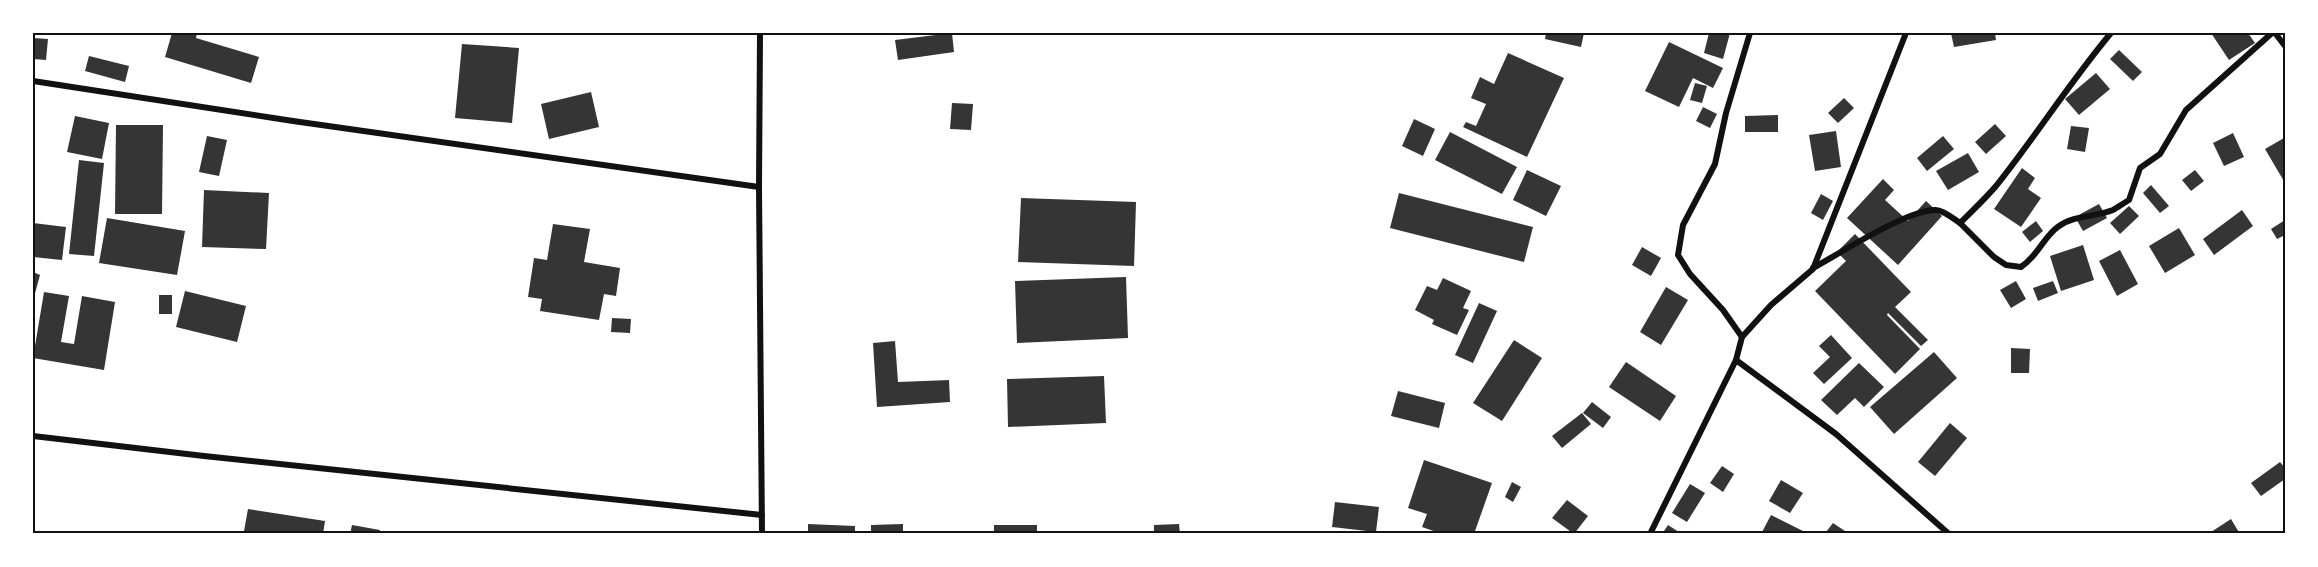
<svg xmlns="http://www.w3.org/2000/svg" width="2318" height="567" font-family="'DM Sans',sans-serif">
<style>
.building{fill:#353535}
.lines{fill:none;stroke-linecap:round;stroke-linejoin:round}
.minor{stroke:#111;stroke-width:6}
.neatline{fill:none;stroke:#111;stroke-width:2}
</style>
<rect width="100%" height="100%" fill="#fff"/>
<!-- building -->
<g class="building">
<path d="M172 33H197L196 38 259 57 251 83 165 57Z"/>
<path d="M952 33 954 52 898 60 895 40Z"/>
<path d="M1546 33H1584L1581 47 1545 39Z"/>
<path d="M1709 33H1730L1723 59 1704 53Z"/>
<path d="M1951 33H1995L1996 40 1954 47Z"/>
<path d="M2211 33H2248L2255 43 2229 60Z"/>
<path d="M33 38 48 39 46 60 33 59Z"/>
<path d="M1669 42 1723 68 1713 88 1693 78 1679 107 1645 91Z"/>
<path d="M462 44 519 48 512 123 455 118Z"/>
<path d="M2119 50 2142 72 2133 81 2110 59Z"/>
<path d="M1508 53 1564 78 1527 157 1463 127 1466 122 1476 126 1486 104 1471 98 1480 77 1494 84Z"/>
<path d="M89 56 129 66 125 82 85 71Z"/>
<path d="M2096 73 2110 89 2079 115 2065 99Z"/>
<path d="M1695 83 1707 86 1702 103 1690 100Z"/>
<path d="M591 92 599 127 549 139 541 104Z"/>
<path d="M1844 98 1854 108 1838 123 1828 113Z"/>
<path d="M952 103 973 104 971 130 950 129Z"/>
<path d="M1703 107 1717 114 1710 128 1696 121Z"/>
<path d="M1778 115V132H1745V116Z"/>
<path d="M75 116 109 123 102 159 67 152Z"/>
<path d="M1414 119 1435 129 1423 156 1402 146Z"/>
<path d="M1995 124 2006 136 1986 154 1975 142Z"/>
<path d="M116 125H163L162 214H115Z"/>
<path d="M2071 126 2089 128 2085 152 2067 149Z"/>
<path d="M1836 131 1841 167 1815 171 1809 135Z"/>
<path d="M1450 132 1517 167 1502 194 1435 160Z"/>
<path d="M2233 133 2244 157 2224 166 2213 143Z"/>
<path d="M207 136 227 140 219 176 199 172Z"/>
<path d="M1943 136 1954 149 1927 171 1917 158Z"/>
<path d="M2284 138 2285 140V183L2265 149Z"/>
<path d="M1968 153 1979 172 1948 190 1936 171Z"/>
<path d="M79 160 104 163 94 256 69 254Z"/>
<path d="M2022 168 2035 178 2028 189 2041 198 2021 227 1994 209Z"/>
<path d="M1527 170 1561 186 1546 216 1513 200Z"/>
<path d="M2195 170 2204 181 2191 191 2182 180Z"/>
<path d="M1883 179 1894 190 1885 200 1908 221 1926 201 1942 216 1898 265 1847 218Z"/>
<path d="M2151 185 2169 206 2160 213 2143 193Z"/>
<path d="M204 190 269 193 266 249 202 247Z"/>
<path d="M1399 193 1533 227 1524 262 1390 228Z"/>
<path d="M1821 194 1833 201 1823 220 1811 213Z"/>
<path d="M1021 198 1136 202 1134 266 1018 262Z"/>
<path d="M2099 204 2107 218 2083 231 2075 217Z"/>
<path d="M2129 206 2139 216 2120 234 2110 223Z"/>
<path d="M2242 210 2253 226 2214 255 2203 239Z"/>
<path d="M107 218 185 231 177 275 99 263Z"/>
<path d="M2285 220V235L2277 239 2271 229Z"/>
<path d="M2036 221 2043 231 2030 242 2022 232Z"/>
<path d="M33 223 66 227 62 260 33 257Z"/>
<path d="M553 224 590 229 584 262 620 268 616 296 604 294 599 320 540 311 542 299 528 297 534 258 547 260Z"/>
<path d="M2179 228 2195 255 2165 273 2149 246Z"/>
<path d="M1855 234 1911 292 1895 307 1928 340 1921 346 1888 313 1887 315 1920 349 1895 374 1815 291 1846 261 1837 252Z"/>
<path d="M2083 245 2094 280 2061 291 2050 256Z"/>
<path d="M1642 247 1661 258 1651 276 1632 265Z"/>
<path d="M2120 250 2138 284 2117 296 2099 261Z"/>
<path d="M33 272 40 275 34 297H33Z"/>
<path d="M1126 277 1128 338 1017 343 1015 281Z"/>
<path d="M1443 278 1471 291 1463 308 1469 310 1457 335 1432 324 1434 320 1415 310 1427 286 1437 290Z"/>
<path d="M2016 281 2026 299 2011 308 2000 290Z"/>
<path d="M2053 281 2058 293 2038 301 2033 288Z"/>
<path d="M1666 287 1688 300 1661 345 1640 332Z"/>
<path d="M185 291 246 306 237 342 176 327Z"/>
<path d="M44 292 69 296 61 342 74 344 82 296 115 302 104 370 33 358Z"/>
<rect x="159" y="295" width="13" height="19"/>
<path d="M1479 303 1497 311 1473 363 1455 355Z"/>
<path d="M612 318 631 319 630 333 611 332Z"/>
<path d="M1831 335 1852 358 1824 384 1813 373 1830 357 1819 346Z"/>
<path d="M1514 340 1542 358 1502 421 1473 403Z"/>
<path d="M895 341 898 382 949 380 950 402 877 407 873 343Z"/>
<path d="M2011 348 2030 349 2029 373H2011Z"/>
<path d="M1934 352 1957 378 1894 434 1870 407Z"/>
<path d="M1626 362 1676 396 1660 421 1609 387Z"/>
<path d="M1859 363 1884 387 1864 407 1855 398 1837 415 1821 400Z"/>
<path d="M1104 376 1106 423 1008 427 1007 379Z"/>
<path d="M1398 391 1445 403 1439 428 1391 416Z"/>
<path d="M1592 402 1611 417 1603 428 1583 413Z"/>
<path d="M1582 413 1591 424 1562 448 1552 436Z"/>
<path d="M1950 423 1967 438 1935 476 1918 462Z"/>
<path d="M1424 460 1492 483 1474 534H1442L1422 527 1427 514 1408 508Z"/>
<path d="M2280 462 2285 468V479L2261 496 2251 483Z"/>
<path d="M1722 466 1734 474 1723 492 1710 483Z"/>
<path d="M1781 480 1803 493 1790 513 1769 501Z"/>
<path d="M1512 482 1521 487 1513 502 1505 497Z"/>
<path d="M1690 484 1705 493 1687 522 1672 513Z"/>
<path d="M1567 500 1588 516 1574 534 1552 518Z"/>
<path d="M1335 502 1379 507 1376 532 1332 527Z"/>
<path d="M248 509 325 521 323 534H266L244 531Z"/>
<path d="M1771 515 1803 531 1802 534H1761Z"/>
<path d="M2231 519 2240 534H2208Z"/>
<path d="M1833 523 1845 531 1843 534 1826 532Z"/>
<path d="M808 524 855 526V534H808Z"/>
<path d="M903 524V534H871V525Z"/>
<path d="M1179 524 1180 534H1154V525Z"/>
<path d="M352 525 380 530 379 534H350Z"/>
<rect x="994" y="525" width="43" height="9"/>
<path d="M1668 525 1682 534H1662Z"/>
</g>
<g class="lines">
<!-- minor -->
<g class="minor">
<path d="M760 33 759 187 762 534"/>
<path d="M2275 33 2285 46"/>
<path d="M33 81 293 121 759 187"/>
<path d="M1960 223 1994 257 2006 265 2021 267C2039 255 2043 237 2059 226 2074 215 2096 217 2113 210 2118 207 2124 203 2129 200L2140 168 2160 154 2186 110 2272 33"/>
<path d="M1813 268C1839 254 1908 209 1936 210 1943 210 1954 219 1960 223 1972 211 1985 199 1996 186 2036 136 2070 82 2111 33"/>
<path d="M1742 337 1723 310 1690 274 1678 255 1683 225 1715 164 1726 113 1750 33"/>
<path d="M1736 360 1836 434 1949 534"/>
<path d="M33 436 204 456 762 515"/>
<path d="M1650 534 1736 360 1742 337 1771 305 1813 269 1906 33"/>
</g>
</g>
<!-- border -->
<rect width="2318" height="567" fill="none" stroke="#ffffff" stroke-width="69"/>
<rect x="34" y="34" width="2250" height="498" class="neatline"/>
</svg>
